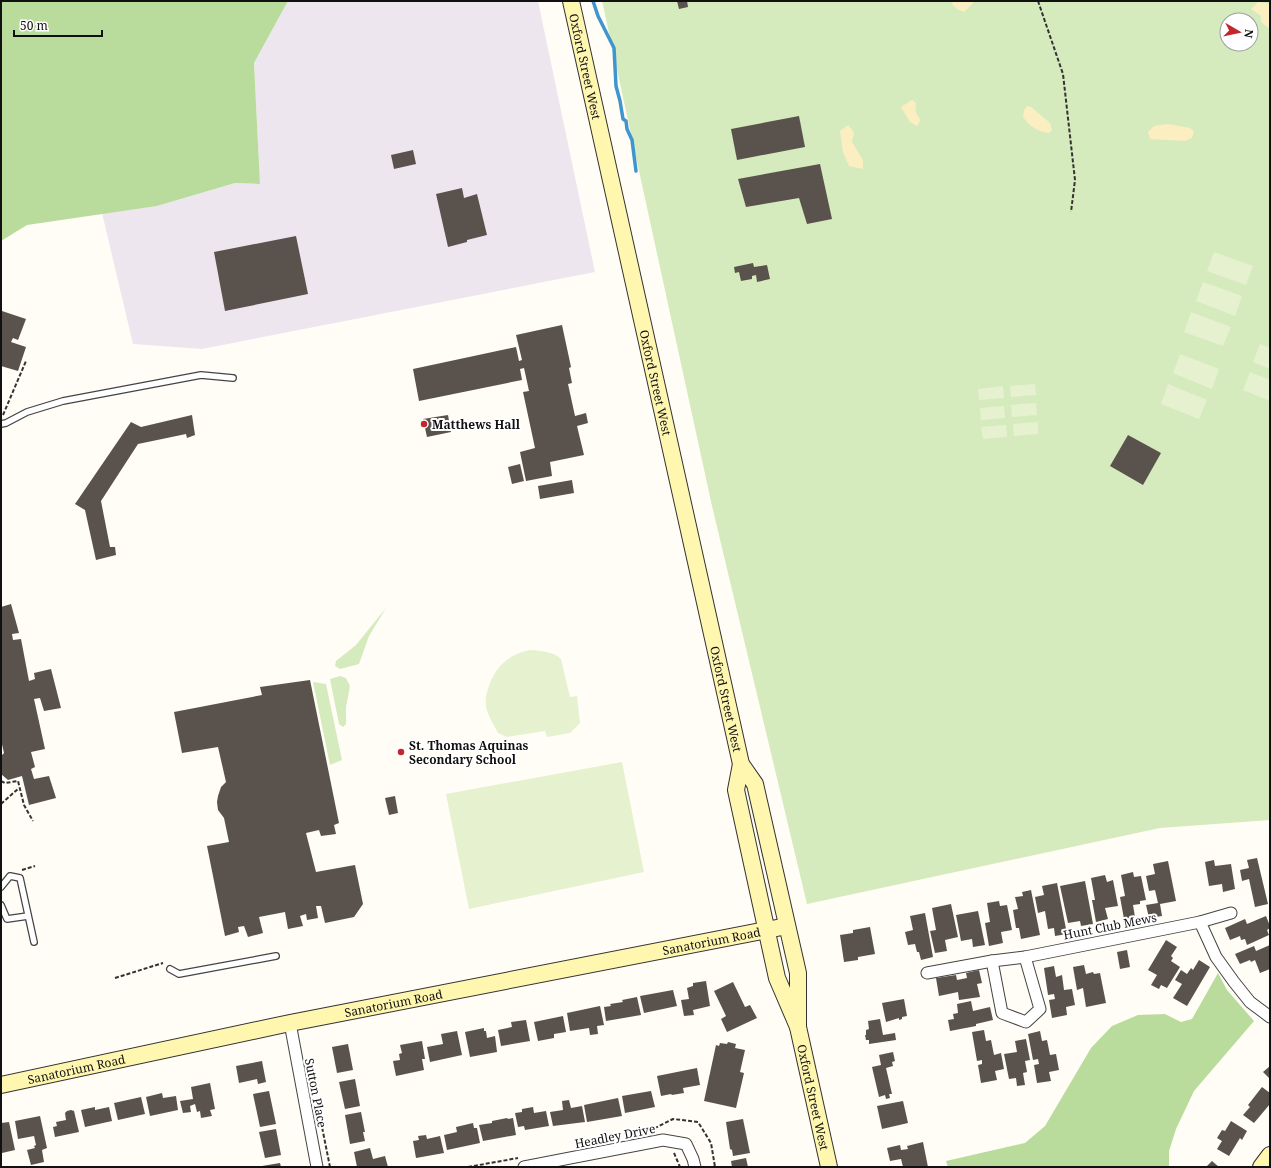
<svg xmlns="http://www.w3.org/2000/svg" width="1271" height="1168" font-family="'Noto Serif',serif">
<style>
.industrial{fill:#eee6ef}
.green{fill:#d5ebbd;fill-rule:evenodd}
.forest{fill:#b9dc9c}
.sand{fill:#fbeec1}
.pitch{fill:#e6f2cf}
.lines{fill:none;stroke-linecap:round;stroke-linejoin:round}
.stream{stroke:#3f96cf;stroke-width:3.5}
.building{fill:#5a524d}
.lane-casing{stroke:#444;stroke-width:8}
.street-casing{stroke:#444;stroke-width:13}
.secondary-casing{stroke:#333;stroke-width:18}
.path{stroke:#333;stroke-width:2;stroke-dasharray:4 2;stroke-linecap:butt}
.lane{stroke:#fff;stroke-width:5.5}
.street{stroke:#fff;stroke-width:11}
.secondary{stroke:#fff6b0;stroke-width:16}
.poi-dot{fill:#c4262e;stroke:#fff;stroke-width:1.5}
.labels{text-anchor:middle;dominant-baseline:central;stroke-width:4;stroke-linejoin:round;paint-order:stroke}
.street-label{font-size:12px;fill:#111;stroke:#fff}
.poi-label{font-size:12px;font-weight:bold;fill:#111;stroke:#fff;text-anchor:start}
</style>
<rect width="100%" height="100%" fill="#fffdf5"/>
<!-- industrial -->
<path class="industrial" d="M288 1H538L595 272 202 349 133 344 102 213 157 206 235 183 260 184 254 63Z"/>
<!-- green -->
<g class="green">
<path d="M602 1H1270V820L1160 828 807 904 712 506ZM1227 20H1251V44H1227Z"/>
<path d="M386 608 369 636 359 664 340 669 335 666 336 661 356 645Z"/>
<path d="M340 676 346 678 350 686 346 707V724L343 727 339 724 330 679Z"/>
<path d="M313 682 326 684 342 760 330 765Z"/>
</g>
<!-- forest -->
<g class="forest">
<path d="M1 1H288L254 63 260 184 235 183 157 206 27 225 1 241Z"/>
<path d="M1218 973 1227 990 1254 1021 1194 1091 1176 1129 1169 1151V1167H948L946 1161 1025 1143 1045 1126 1091 1048 1112 1026 1138 1015 1165 1014 1181 1022 1192 1019Z"/>
</g>
<!-- sand -->
<g class="sand">
<path d="M953 1H975L964 12 957 9 952 4Z"/>
<path d="M1258 2 1270 4V29L1261 22V16L1251 9Z"/>
<path d="M912 100 916 103C915 111 916 114 921 120L917 126 910 122 901 107Z"/>
<path d="M1027 106 1031 107 1050 123 1052 130 1049 133C1037 131 1030 127 1023 117L1024 110Z"/>
<path d="M1168 124 1190 128 1194 131 1192 138 1185 141 1150 139 1148 132 1154 126Z"/>
<path d="M848 125 854 132 852 142 863 160V169L849 166 843 152 840 131Z"/>
</g>
<!-- pitch -->
<g class="pitch">
<path d="M1214 252 1253 266 1246 285 1207 271Z"/>
<path d="M1203 282 1242 296 1235 316 1196 301Z"/>
<path d="M1191 312 1231 327 1223 346 1184 332Z"/>
<path d="M1260 344 1270 348V369L1253 362Z"/>
<path d="M1180 354 1219 369 1212 389 1173 373Z"/>
<path d="M1250 372 1270 380V401L1243 390Z"/>
<path d="M1035 384 1036 395 1011 397 1010 386Z"/>
<path d="M1168 384 1207 400 1199 419 1161 404Z"/>
<path d="M1003 386 1004 398 979 400 978 389Z"/>
<path d="M1036 403 1037 415 1012 417 1011 405Z"/>
<path d="M1004 406 1005 418 981 420 980 408Z"/>
<path d="M1038 422V434L1014 436 1013 424Z"/>
<path d="M1006 425 1007 437 983 439 981 427Z"/>
<path d="M530 650C541 651 553 651 561 659L570 697 577 696 580 723 570 733 547 737 545 731 507 737 498 733C494 725 488 716 486 707 485 701 486 694 488 689 494 668 508 654 530 650Z"/>
<path d="M622 762 644 872 469 909 446 794Z"/>
</g>
<g class="lines">
<!-- stream -->
<path class="stream" d="M593 1 598 16 614 48 616 86 620 101 623 119 626 121 627 129 632 140 636 171"/>
</g>
<!-- building -->
<g class="building">
<path d="M677 1H687L688 7 679 9Z"/>
<path d="M799 116 805 147 737 160 731 129Z"/>
<path d="M413 150 416 164 394 169 391 155Z"/>
<path d="M820 164 832 219 807 224 799 198 746 207 738 179Z"/>
<path d="M462 188 464 198 477 194 487 235 467 240V242L448 247 436 194Z"/>
<path d="M296 236 308 294 225 311 214 252Z"/>
<path d="M753 263 754 267 767 265 770 279 757 282 756 275 752 276V279L741 281 739 272 735 273 734 267Z"/>
<path d="M2 311 26 319 18 340 13 338 11 342 26 347 18 371 1 366Z"/>
<path d="M562 325 571 367 569 368 572 383 568 384 575 416 586 413 588 423 577 426 584 455 550 462 552 476 526 481 520 452 535 448 523 392 529 391 524 368 520 369 522 380 419 401 413 369 516 347 519 361 522 360 516 335Z"/>
<path d="M192 415 195 435 187 438 186 434 138 444 101 501 110 547H115L116 555 96 560 85 510 75 504 131 422 141 427Z"/>
<path d="M448 415 451 432 427 437 423 419Z"/>
<path d="M1128 435 1161 453 1143 485 1110 466Z"/>
<path d="M520 464 524 481 512 484 508 467Z"/>
<path d="M572 480 574 493 540 499 538 486Z"/>
<path d="M11 604 19 633 12 634 13 640 21 639 29 681 35 679 34 673 51 669 61 708 44 711 40 698 34 699 45 749 31 752 35 767 31 769 34 779 49 776 56 798 29 805 22 776 8 780 1 774V756L4 753 1 740V607Z"/>
<path d="M310 680 339 823 334 825 336 834 321 836 319 830 306 833 316 872 355 865 363 904 354 917 325 923 321 906H316L318 918 307 920 306 914 300 916 303 926 288 929 285 912 259 917 263 933 248 937 244 926 238 927 239 932 225 936 207 846 229 842 224 818 218 810 217 802 218 796 221 787 226 782 218 747 182 753 174 712 262 695 260 687Z"/>
<path d="M395 796 398 813 389 815 385 798Z"/>
<path d="M1257 858 1268 904 1255 907 1249 879 1242 881 1240 870 1249 868 1247 860Z"/>
<path d="M1214 860 1215 866 1231 864 1235 889 1223 892 1222 884 1209 886 1205 862Z"/>
<path d="M1168 861 1176 901 1160 904 1162 916 1149 918 1146 905 1158 903 1155 890 1149 891 1146 876 1155 874 1153 864Z"/>
<path d="M1133 872 1134 877 1141 876 1146 900 1140 901V904L1133 905 1135 917 1124 919 1120 897 1125 896 1121 875Z"/>
<path d="M1105 875 1107 882 1113 880 1118 906 1105 908 1108 919 1096 922 1092 900H1095L1091 878Z"/>
<path d="M1085 881 1093 924 1081 926 1080 921 1068 923 1060 886Z"/>
<path d="M1057 883 1067 934 1055 936 1054 928 1048 929 1045 911 1038 913 1035 897 1044 895 1042 886Z"/>
<path d="M1031 890 1040 935 1021 939 1019 928H1016L1013 910 1018 909 1015 897 1023 896 1022 892Z"/>
<path d="M999 901 1000 906 1007 905 1012 930 1001 932 1003 943 989 946 985 923 990 922 987 903Z"/>
<path d="M951 904 958 937 945 940 947 951 935 953 930 931 936 930 932 908Z"/>
<path d="M978 911 985 945 973 947 972 939 961 941 956 915Z"/>
<path d="M925 913 933 957 921 960 919 952H917L915 944 908 945 905 932 913 930 910 916Z"/>
<path d="M1266 916 1270 926V928L1267 930 1269 935 1247 945 1245 939 1241 940 1240 936 1230 940 1225 928 1245 919 1247 924Z"/>
<path d="M870 927 875 954 858 957V960L844 962 840 935 853 933V930Z"/>
<path d="M1166 940 1177 947 1171 956 1173 958 1171 961 1180 967 1167 988 1161 985 1159 989 1151 985 1157 975 1148 970Z"/>
<path d="M1270 945V969L1260 973 1255 960 1251 962 1250 960 1240 964 1235 954 1254 946 1256 951Z"/>
<path d="M1127 950 1130 967 1120 969 1117 952Z"/>
<path d="M1199 960 1210 967 1187 1006 1173 998 1182 984 1175 980 1181 970 1187 974 1191 968 1193 970Z"/>
<path d="M1084 965 1086 974 1093 972 1094 974 1100 973 1106 1003 1086 1007 1083 988 1077 990 1073 967Z"/>
<path d="M1054 966 1056 977 1062 975 1064 990 1072 989 1075 1005 1066 1007 1067 1015 1052 1018 1049 1000 1055 999 1054 994 1048 995 1044 968Z"/>
<path d="M979 970 982 983 977 984 980 997 959 1000 958 992 939 996 936 978 956 975 957 980 967 978 966 973Z"/>
<path d="M706 981 710 1006 693 1010 694 1015 684 1016 681 1000 689 999 687 988 693 986V983Z"/>
<path d="M733 982 745 1007 750 1005 757 1018 727 1032 721 1019 726 1016 714 991Z"/>
<path d="M673 990 677 1006 644 1013 640 996Z"/>
<path d="M637 997 641 1015 606 1021 604 1007 611 1006 610 1004 623 1002 622 1000Z"/>
<path d="M904 999 907 1016 902 1017V1019L899 1020V1018L886 1022 882 1003Z"/>
<path d="M971 1001 973 1011 990 1007 993 1020 976 1024V1026L950 1031 948 1020 954 1019 953 1014 958 1013 957 1004Z"/>
<path d="M600 1006 604 1025 597 1026 598 1034 590 1035 589 1028 570 1031 567 1013Z"/>
<path d="M563 1016 566 1032 554 1034V1038L538 1041 534 1022Z"/>
<path d="M880 1019 883 1035 895 1033 896 1040 869 1044V1040H866L865 1035H866V1030L869 1029 868 1021Z"/>
<path d="M526 1020 530 1041 501 1046 498 1030 512 1027 511 1022Z"/>
<path d="M484 1028V1031H486L487 1038 495 1036 497 1052 470 1057 465 1032Z"/>
<path d="M984 1030 986 1041 991 1040 994 1055 1001 1053 1004 1069 995 1071 997 1080 981 1083 978 1065 982 1064V1060L977 1061 972 1032Z"/>
<path d="M457 1031 462 1055 430 1062 427 1047 443 1044 441 1034Z"/>
<path d="M1040 1031 1042 1041 1047 1040 1050 1055 1056 1054 1059 1070 1049 1072 1051 1081 1037 1083 1034 1065 1039 1064 1038 1059 1033 1060 1028 1034Z"/>
<path d="M1026 1039 1030 1060 1025 1061 1027 1072 1023 1073 1025 1085 1017 1086 1016 1078 1009 1079 1004 1054 1017 1052 1015 1041Z"/>
<path d="M422 1041 425 1059H422L424 1070 396 1076 393 1061 400 1060 399 1054 402 1053 400 1045Z"/>
<path d="M728 1042 736 1044 735 1048 745 1050 740 1072 744 1073 736 1108 704 1101 716 1045 719 1046 720 1043 727 1044Z"/>
<path d="M348 1044 353 1070 337 1073 332 1047Z"/>
<path d="M893 1052 895 1061 892 1062 893 1066 886 1068 892 1094H889L890 1098 886 1099 885 1095 879 1097 872 1067 881 1065 879 1055Z"/>
<path d="M262 1061 266 1082 258 1084 257 1079 239 1083 236 1066Z"/>
<path d="M1270 1066V1079L1263 1072Z"/>
<path d="M697 1068 700 1085 683 1088 684 1093 672 1095 671 1094 661 1096 657 1076Z"/>
<path d="M355 1079 360 1106 345 1109 339 1082Z"/>
<path d="M210 1083 215 1109 210 1110 212 1116 201 1118 200 1111 197 1112 195 1104 190 1106 191 1112 183 1113 180 1101 193 1099 191 1087Z"/>
<path d="M1262 1087 1270 1093V1104L1254 1123 1243 1115 1250 1107 1248 1105Z"/>
<path d="M269 1091 276 1124 260 1127 253 1094Z"/>
<path d="M651 1091 655 1107 625 1113 622 1096Z"/>
<path d="M162 1093 163 1098 176 1096 178 1110 150 1116 146 1097Z"/>
<path d="M141 1097 145 1114 118 1120 114 1103Z"/>
<path d="M618 1098 622 1116 587 1122 584 1105Z"/>
<path d="M569 1100 571 1108 582 1106 585 1122 553 1126 550 1112 563 1110 562 1101Z"/>
<path d="M903 1101 908 1123 882 1129 877 1106Z"/>
<path d="M95 1107V1110L109 1107 112 1121 85 1127 81 1110Z"/>
<path d="M533 1107 534 1113 546 1111 549 1126 525 1130 524 1126 518 1127 515 1113 522 1112V1109Z"/>
<path d="M71 1110 74 1111 79 1132 55 1137 53 1127 57 1126 56 1122 66 1120 65 1113 67 1111Z"/>
<path d="M361 1112 365 1132H363L365 1141 350 1144 345 1115Z"/>
<path d="M40 1116 47 1148 42 1150 44 1162 31 1165 27 1150 35 1148 34 1146 36 1145 34 1136 18 1139 15 1121Z"/>
<path d="M507 1118 508 1119 513 1118 516 1135 483 1141 479 1125 492 1123V1121Z"/>
<path d="M743 1119 750 1153 733 1156 732 1150 730 1149 726 1122Z"/>
<path d="M1231 1121 1247 1131 1242 1140 1240 1138 1229 1156 1217 1149 1222 1141 1217 1138 1222 1130 1225 1131Z"/>
<path d="M9 1122 15 1150 2 1153 1 1123Z"/>
<path d="M473 1123 474 1128H477L480 1143 447 1150 444 1135 457 1132 456 1127Z"/>
<path d="M276 1129 281 1155 265 1158 259 1132Z"/>
<path d="M426 1135 427 1139 440 1136 444 1153 416 1158 413 1141 419 1140 418 1136Z"/>
<path d="M923 1142 928 1167H903L901 1159 890 1161 887 1148 900 1145 901 1150 908 1149 907 1146Z"/>
<path d="M370 1148 373 1159 385 1156 388 1167H357L354 1152Z"/>
<path d="M746 1158 748 1167H732L731 1161Z"/>
<path d="M1212 1161 1219 1167H1206Z"/>
<path d="M280 1163 281 1167H262V1166Z"/>
</g>
<g class="lines">
<defs>
<g id="lane">
<path d="M1 424 6 423 27 412 63 401 201 375 233 378"/>
<path d="M1 887 10 876 20 878 34 942"/>
<path d="M1 905 7 919 28 916"/>
<path d="M170 969 179 974 276 956"/>
</g>
<g id="street">
<path d="M1200 922 1216 957 1234 982 1250 1002 1270 1017"/>
<path d="M992 961 1002 1013 1026 1022 1040 1009 1025 957"/>
<path d="M927 973 992 961 1025 957 1200 922 1231 913"/>
<path d="M290 1023 317 1167"/>
<path d="M524 1167 663 1140 686 1144 693 1159 695 1167"/>
</g>
<g id="secondary">
<path id="s1" d="M571 1 741 764 755 784 798 973V1027"/>
<path id="s2" d="M741 764 736 790 777 978 798 1027 829 1167"/>
<path id="s3" d="M1 1085 290 1023 787 926"/>
<path d="M1261 1167 1270 1155"/>
</g>
</defs>
<!-- lane casing -->
<use href="#lane" class="lane-casing"/>
<!-- street casing -->
<use href="#street" class="street-casing"/>
<!-- secondary casing -->
<use href="#secondary" class="secondary-casing"/>
<!-- path -->
<g class="path">
<path d="M1038 1 1063 74 1075 180 1071 212"/>
<path d="M3 415 26 361"/>
<path d="M1 781 5 783 18 781 24 805 33 821"/>
<path d="M1 804 19 788"/>
<path d="M22 870 35 866"/>
<path d="M115 978 163 963"/>
<path d="M321 1122 330 1167"/>
<path d="M649 1131 673 1119 698 1122 711 1143 715 1167"/>
<path d="M674 1153 680 1167"/>
<path d="M468 1167 518 1158"/>
</g>
<!-- lane -->
<use href="#lane" class="lane"/>
<!-- street -->
<use href="#street" class="street"/>
<!-- secondary -->
<use href="#secondary" class="secondary"/>
</g>
<!-- markers -->
<g class="poi-dot">
<circle cx="424" cy="424" r="4"/>
<circle cx="401" cy="752" r="4"/>
</g>
<g class="labels">
<!-- street labels -->
<g class="street-label">
<text stroke="none"><textPath href="#s1" startOffset="67">Oxford Street West</textPath></text>
<text stroke="none"><textPath href="#s1" startOffset="391">Oxford Street West</textPath></text>
<text stroke="none"><textPath href="#s1" startOffset="715">Oxford Street West</textPath></text>
<text transform="translate(1110 926) rotate(-11)">Hunt Club Mews</text>
<text stroke="none"><textPath href="#s3" startOffset="725">Sanatorium Road</textPath></text>
<text stroke="none"><textPath href="#s3" startOffset="401">Sanatorium Road</textPath></text>
<text stroke="none"><textPath href="#s3" startOffset="77">Sanatorium Road</textPath></text>
<text transform="translate(316 1093) rotate(79)">Sutton Place</text>
<text stroke="none"><textPath href="#s2" startOffset="344">Oxford Street West</textPath></text>
<text transform="translate(615 1136) rotate(-11)">Headley Drive</text>
</g>
<!-- poi labels -->
<g class="poi-label">
<text x="432" y="424">Matthews Hall</text>
<text x="409" y="745">St. Thomas Aquinas<tspan x="409" dy="14">Secondary School</tspan></text>
</g>
</g>
<!-- border -->
<rect width="1271" height="1168" fill="none" stroke="#111111" stroke-width="4"/>
<!-- north arrow -->
<g transform="translate(1239 32) rotate(99)"><circle r="19" fill="#ffffff" stroke="#a0a0a0"/>
<path d="M0-3L7 15L0 10L-7 15Z" fill="#c4262e"/>
<text y="-6" font-size="11" font-weight="bold" text-anchor="middle" fill="#111111">N</text>
</g>
<!-- scale -->
<path d="M14 30v6h88v-6" fill="none" stroke="#111111" stroke-width="2"/>
<text x="20" y="30" font-size="12" fill="#111111" stroke="#ffffff" stroke-width="3" paint-order="stroke">50 m</text>
</svg>
